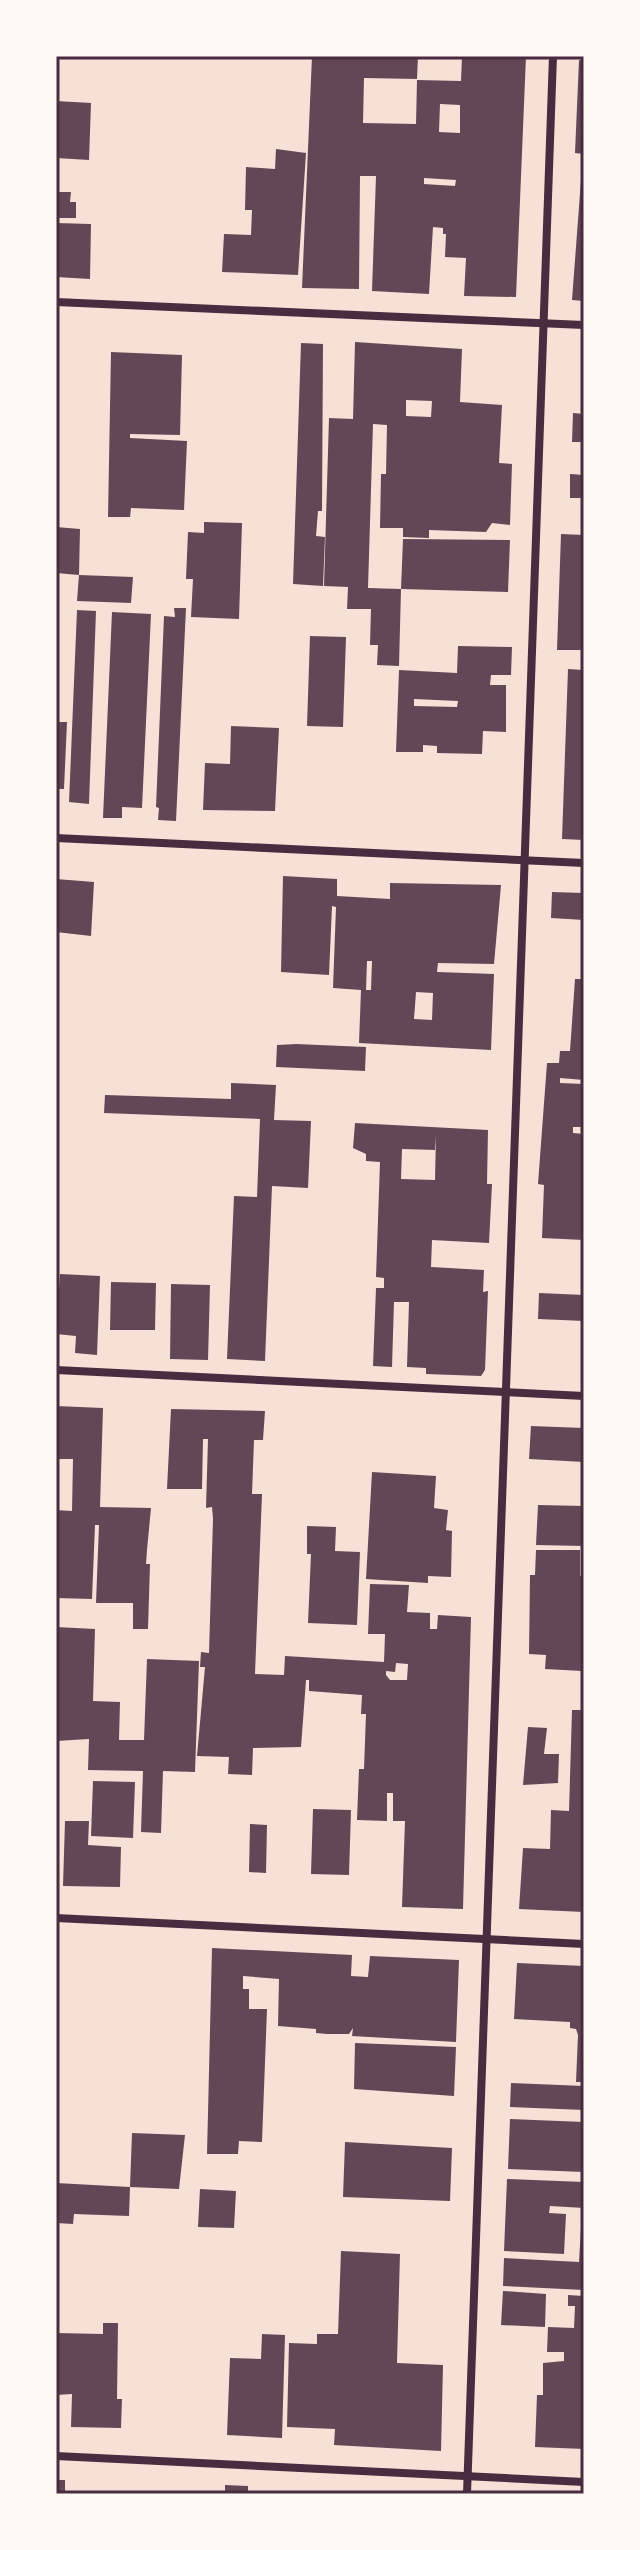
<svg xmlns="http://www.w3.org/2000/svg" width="640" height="2550" font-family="'PT Sans',sans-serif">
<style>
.building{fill:#644757;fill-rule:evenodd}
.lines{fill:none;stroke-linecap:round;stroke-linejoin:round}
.minor{stroke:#4a2c40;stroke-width:8}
.neatline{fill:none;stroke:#4a2c40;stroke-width:3}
</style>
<rect width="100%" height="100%" fill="#f7e1d7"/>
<!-- building -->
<g class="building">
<path d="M312 56H418L417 79 364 78 363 123 416 124 417 80 461 81 462 56H526L516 297 464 296 466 258 445 257 446 234H443V228L433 227 429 294 372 291 376 176H360L359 289 302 288ZM440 104 460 105V133L439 132ZM424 178 456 180 455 186 424 184Z"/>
<path d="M579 60 584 61V154L575 153Z"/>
<path d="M56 101 91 103 89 160 56 158Z"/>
<path d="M276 149 306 153 298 275 222 272 224 234 251 235 252 210H245L246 167 275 169Z"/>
<path d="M581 180 584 181V301L572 300Z"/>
<path d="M56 192H71L70 202H76V218H56Z"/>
<path d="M56 223 91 224 90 279 56 277Z"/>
<path d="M355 342 462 349 460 402 502 405 499 463 512 464 510 525 492 523 486 532 429 530V538L403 537V528H380L381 474H386L387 425 373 424 368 588 401 589 399 666 377 665 378 645H370L371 609H347L348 587 324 586 329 418 353 419ZM406 400 432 401 431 417 406 416Z"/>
<path d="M301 343 323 344 322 511H318L316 536 325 537 323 586 293 584Z"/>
<path d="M111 352 182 355 180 435 130 434V438L187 441 184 510 131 508 130 517H108Z"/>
<path d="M573 413 584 414V442H572Z"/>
<path d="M570 474 584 475V498H570Z"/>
<path d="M204 522 242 523 239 619 191 617 193 579H186L188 532 204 533Z"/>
<path d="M56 527 80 529 79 575 56 573Z"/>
<path d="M561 534 584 535V650H557Z"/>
<path d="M403 539 510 540 508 592 401 589Z"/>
<path d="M79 575 133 577 131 603 77 601Z"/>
<path d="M174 608H186L176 821 158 820 159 808 156 807 164 616 175 617Z"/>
<path d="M77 610 96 611 89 804 69 802Z"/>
<path d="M112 612 151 614 142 808 122 807V818H103Z"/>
<path d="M310 636 346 637 343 727 307 726Z"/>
<path d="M458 646 512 647 511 675H491L490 685H506V732L483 731 482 754 437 753V746L423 745V752H396L399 670 457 673ZM414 699 458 701 457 707 414 706Z"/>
<path d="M568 669 584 670V840L562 839Z"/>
<path d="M56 722H67L64 789H59L58 798Z"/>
<path d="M231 726 279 728 275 811 203 810 205 763 230 764Z"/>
<path d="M283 876 337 879V896L390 899V883L501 885 494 964 438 963 437 972 494 974 491 1050 359 1043 361 990 333 988 336 907 332 906 329 975 281 972ZM367 961H372L371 990H366ZM416 992 433 993 432 1020 414 1019Z"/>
<path d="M56 879 94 882 91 936 56 932Z"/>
<path d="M552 892 584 893V920L551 918Z"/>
<path d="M575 979H584V1080L560 1078V1083L584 1084V1127H573V1133L584 1134V1240L542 1238 544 1185 538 1184 547 1063H559L560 1051H570Z"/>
<path d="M296 1044 366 1047 365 1071 276 1067 277 1045Z"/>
<path d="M231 1083 276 1085 274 1120 311 1121 308 1188 272 1186 265 1361 227 1359 234 1196 257 1197 260 1119 104 1113 105 1095 231 1099Z"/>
<path d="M355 1123 488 1130 487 1184H492L489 1243 432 1240 431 1267 484 1270 483 1292 488 1291 485 1370 481 1376 426 1374V1368L407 1367 409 1302H394L392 1367 373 1366 376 1288H384V1278L376 1277 380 1162 366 1161V1154L353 1148ZM436 1135 435 1180 401 1179 402 1149 435 1150Z"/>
<path d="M60 1274 100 1276 97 1355 75 1353 76 1336 56 1334Z"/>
<path d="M111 1282 156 1283 155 1330H110Z"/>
<path d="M171 1284 210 1285 208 1360 170 1359Z"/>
<path d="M539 1293 584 1295V1321L538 1319Z"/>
<path d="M56 1406 103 1408 100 1507 151 1508 147 1550 146 1564H150L148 1629H133V1603H96L99 1525H95L92 1599 56 1598V1510L72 1511 73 1459H56Z"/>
<path d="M171 1409 265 1411 263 1440H254L252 1494H262L255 1674 284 1675 285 1656 384 1662 385 1634H368L370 1584 409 1585 407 1612 430 1613V1629H437L438 1615 471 1617 463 1909 402 1907 405 1821H393V1793H387V1821L357 1820 359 1769H364L366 1714H361L362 1695 309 1691V1680H306L301 1747 253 1748 252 1775 228 1774 229 1757 197 1756 205 1667H200L201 1652 209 1653 213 1519 212 1507 206 1508 208 1439H203L202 1489H167ZM396 1663 408 1664 407 1680H390L386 1675V1671L395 1672Z"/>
<path d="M531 1426 584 1428V1462L529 1459Z"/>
<path d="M372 1472 436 1476 434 1508 448 1510 446 1530 452 1531 451 1577 428 1576V1583L366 1579Z"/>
<path d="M538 1505 584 1506V1546L536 1545Z"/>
<path d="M307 1526 336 1527 335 1551 360 1552 357 1625 308 1623 311 1554H307Z"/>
<path d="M536 1550H580V1576H584L582 1671 545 1669 546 1655 529 1654 530 1575H535Z"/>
<path d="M56 1627 95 1629 93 1701 120 1702 119 1740H144L147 1659 199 1661 195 1772 163 1771 161 1833 141 1832 143 1771 88 1770 89 1739 56 1741Z"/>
<path d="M572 1710H584V1912L519 1909 523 1848 550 1849 551 1810 569 1811Z"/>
<path d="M528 1727 547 1728 544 1754H559L558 1783 523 1785Z"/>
<path d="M93 1781 135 1782 133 1838 91 1836Z"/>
<path d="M313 1809 351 1810 349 1875 311 1874Z"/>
<path d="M65 1821H89L88 1845 121 1847 120 1887 63 1886Z"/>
<path d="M250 1824 267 1825 266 1873 249 1872Z"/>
<path d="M212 1948 352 1955 351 1976 368 1977 370 1956 459 1960 456 2042 352 2036 353 2028 349 2034H327L316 2033V2029L278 2026 279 1979 243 1976V1989H249V2009H267L262 2142 239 2141 238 2154H207Z"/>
<path d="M517 1963 584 1966V2082H576L578 2035 576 2029 570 2028V2022L514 2019Z"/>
<path d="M355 2043 456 2047 454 2096 354 2089Z"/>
<path d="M511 2083 584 2086V2110L510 2107Z"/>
<path d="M510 2119 584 2122V2172L508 2169Z"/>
<path d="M132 2133 185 2135 179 2189 130 2187Z"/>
<path d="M345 2142 452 2148 450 2201 343 2197Z"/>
<path d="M507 2179 584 2182V2208L550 2206 549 2213 566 2214 564 2254 504 2251Z"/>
<path d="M56 2183 130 2187 129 2216 74 2214 73 2224 56 2223Z"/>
<path d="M200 2189 236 2191 234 2228 198 2227Z"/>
<path d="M582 2210 584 2290 503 2286 504 2258 579 2262Z"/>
<path d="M341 2251 400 2254 397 2363 443 2365 441 2451 334 2445 335 2429 287 2427 289 2343 317 2344V2334H338Z"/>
<path d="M503 2291 546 2294 545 2327 501 2325Z"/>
<path d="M568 2295 584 2296V2449L535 2447 537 2395H543V2363L564 2361V2352H547L548 2327 574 2328 575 2306H568Z"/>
<path d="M103 2323H118L117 2399H122L121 2428 71 2427 72 2394 56 2395V2333L103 2334Z"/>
<path d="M262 2334 285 2335 282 2438 227 2435 230 2358 261 2359Z"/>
<rect x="56" y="2480" width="9" height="14"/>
<path d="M225 2485 248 2486V2494H225Z"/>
</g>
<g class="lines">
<!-- minor -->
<g class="minor">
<path d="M56 302 584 325"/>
<path d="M56 838 584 863"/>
<path d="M56 1370 584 1396"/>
<path d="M56 1918 584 1944"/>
<path d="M56 2456 584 2482"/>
<path d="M467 2494 553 56"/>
</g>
</g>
<!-- border -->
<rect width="640" height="2550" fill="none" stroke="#fffaf5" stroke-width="116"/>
<rect x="58" y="58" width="524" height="2434" class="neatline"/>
</svg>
